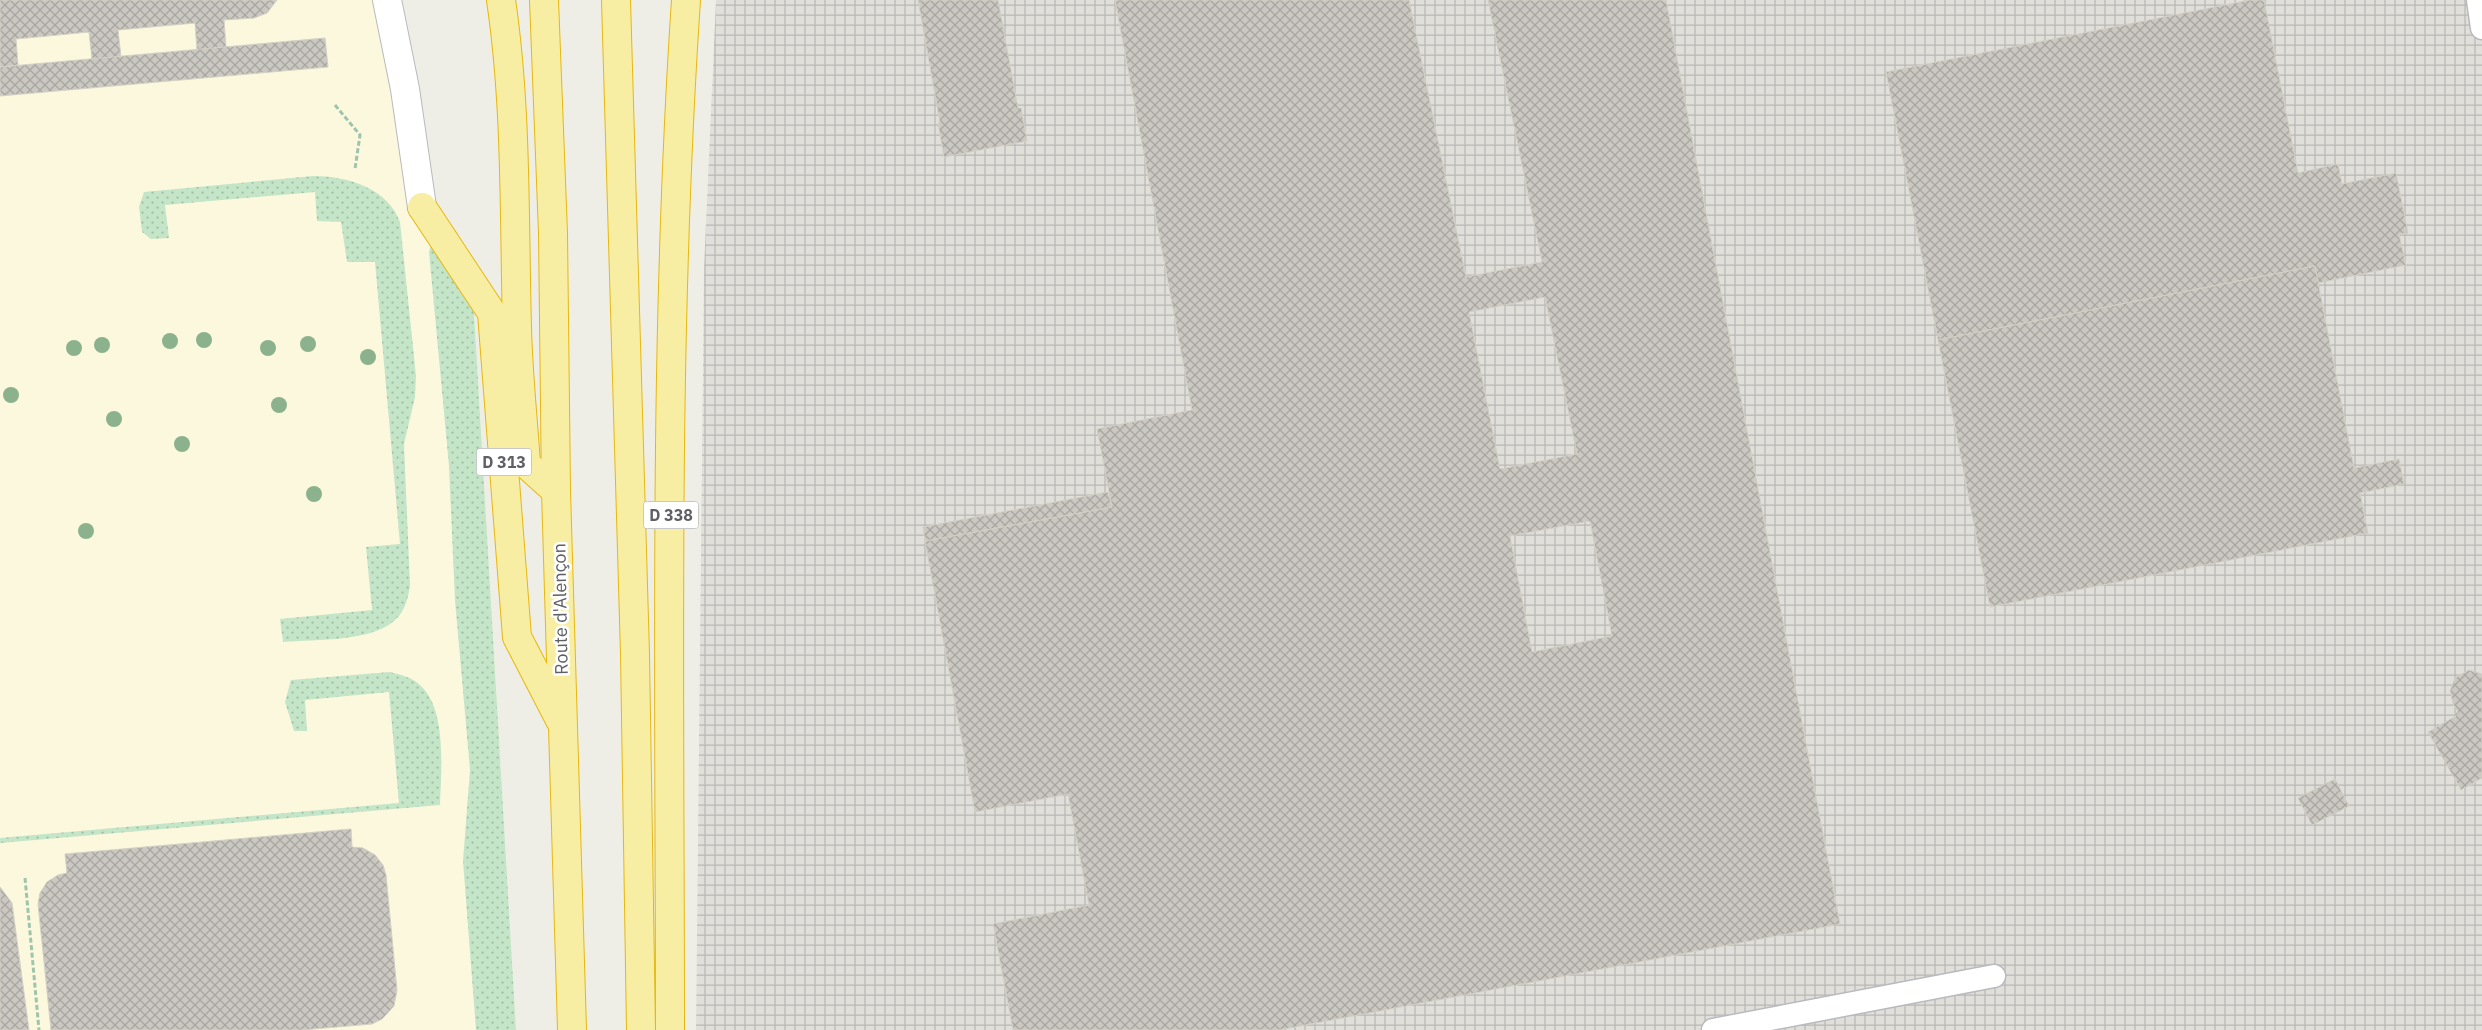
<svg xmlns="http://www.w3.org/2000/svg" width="2482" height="1030" font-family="'IBM Plex Sans',sans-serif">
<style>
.commercial{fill:#fcf8de}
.industrial{fill:url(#industrial-grid)}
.grass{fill:url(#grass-dots)}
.building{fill:url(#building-cross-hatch);stroke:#d3d0c5;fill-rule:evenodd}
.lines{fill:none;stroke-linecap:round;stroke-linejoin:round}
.service-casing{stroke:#b8babf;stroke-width:25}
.tertiary-casing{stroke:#b8babf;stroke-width:30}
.trunk-casing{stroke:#e6b80f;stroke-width:30}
.path{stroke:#9ec5ac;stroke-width:3;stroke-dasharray:5 2.5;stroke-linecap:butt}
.service{stroke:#fff;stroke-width:22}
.tertiary{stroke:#fff;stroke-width:28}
.trunk{stroke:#f8eea3;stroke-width:28}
.tree{fill:#8bb28d}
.labels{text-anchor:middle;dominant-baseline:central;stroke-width:5;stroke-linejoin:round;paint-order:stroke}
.shield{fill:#fff;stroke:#8e9093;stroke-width:1}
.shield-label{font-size:16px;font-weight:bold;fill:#5e6065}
.street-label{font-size:18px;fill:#5e6065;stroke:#fff}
</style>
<defs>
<pattern id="industrial-grid" width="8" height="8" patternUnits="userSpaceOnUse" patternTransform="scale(1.25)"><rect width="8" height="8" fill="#e1dfda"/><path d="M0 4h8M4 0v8" fill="none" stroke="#bab8b4"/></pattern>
<pattern id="grass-dots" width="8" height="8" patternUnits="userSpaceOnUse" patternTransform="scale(1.25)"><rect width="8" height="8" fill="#c4e5c7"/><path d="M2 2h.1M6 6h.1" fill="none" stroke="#a2bda5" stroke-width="1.8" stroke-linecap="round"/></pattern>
<pattern id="building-cross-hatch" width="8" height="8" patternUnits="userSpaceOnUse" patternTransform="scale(1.25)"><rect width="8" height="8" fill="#cbc8c2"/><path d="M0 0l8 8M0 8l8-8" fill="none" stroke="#a8a6a1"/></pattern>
</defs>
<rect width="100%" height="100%" fill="#efeee6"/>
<!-- commercial -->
<path class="commercial" d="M0 0H387L422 207 467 295 474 313 516 1030H0Z"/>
<!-- industrial -->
<path class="industrial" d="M716 0H2482V1030H696L704 268Z"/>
<!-- grass -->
<g class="grass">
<path d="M313 176C347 176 388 188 400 222L416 376 415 397 404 444 410 586C408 597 406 607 399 616 377 643 315 639 283 642L280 619 372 610 366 547 400 544 375 262H347L341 222 317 221 315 192 165 205 169 238 151 239 142 232 139 207 144 192Z"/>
<path d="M431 244 467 295 474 313 516 1030H476L463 861 470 770 455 600 449 466 429 252Z"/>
<path d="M390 672C402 675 414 678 422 687 447 712 441 772 440 805L0 843V838L399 803 389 692 305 700 307 731H294L285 702 291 680Z"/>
</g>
<!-- building -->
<g class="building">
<path d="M0 0H277L267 13 254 18 224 20 226 47 197 50 195 23 118 30 121 57 92 59 89 32 16 39 18 65 0 67Z"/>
<path d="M918 0H998L1018 108H1021L1027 141 944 157 938 123H940Z"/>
<path d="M1115 0H1409L1466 277 1542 262 1488 0H1666L1840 924 1279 1030H1013L993 924 1089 905 1068 794 975 812 925 541 1112 507 1097 429 1192 410ZM1545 297 1577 454 1500 469 1469 312ZM1590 521 1612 636 1532 652 1510 536Z"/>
<path d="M2250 0H2264L2298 173 2338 164 2342 184 2396 173 2408 233 2399 234 2406 265 2318 283 2315 266 1938 340 1886 72Z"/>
<path d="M325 38 328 67 0 96V67Z"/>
<path d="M2315 266 2354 468 2399 459 2404 484 2360 493 2368 533 1990 607 1938 340Z"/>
<path d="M1108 492 1112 507 925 541 923 527Z"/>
<path d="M2469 670 2482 674V778L2461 790 2428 732 2456 716 2454 714 2458 712 2453 703 2450 691 2455 678Z"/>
<path d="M2335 779 2349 806 2312 825 2298 798Z"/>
<path d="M351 829 352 847 363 848 375 855 383 865 386 875 397 990 394 1006 382 1019 372 1024 302 1030H51L38 904 40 893 47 882 58 875 67 873 65 854Z"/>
<path d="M0 887 12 903 29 1030H0Z"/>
</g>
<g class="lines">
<defs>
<g id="service">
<path d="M2478 0 2482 28"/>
<path d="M1713 1030 1994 976"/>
</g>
<path id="tertiary" d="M387 0 405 89 422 207"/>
<g id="trunk">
<path d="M501 0C517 108 514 218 517 327 518 373 523 418 526 464L556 491"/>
<path d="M544 0 553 233 556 491 572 1030"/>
<path d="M616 0 635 654 641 1030"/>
<path d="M422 207 492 313 517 637 560 720"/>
<path d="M670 1030C670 687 663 343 686 0"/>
</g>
</defs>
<!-- service casing -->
<use href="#service" class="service-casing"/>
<!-- tertiary casing -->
<use href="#tertiary" class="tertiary-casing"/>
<!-- trunk casing -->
<use href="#trunk" class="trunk-casing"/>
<!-- path -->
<g class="path">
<path d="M335 105 360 135 355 169"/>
<path d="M25 878 39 1030"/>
</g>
<!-- service -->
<use href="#service" class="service"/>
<!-- tertiary -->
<use href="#tertiary" class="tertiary"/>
<!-- trunk -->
<use href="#trunk" class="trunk"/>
</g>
<!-- trees -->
<g class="tree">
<circle cx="204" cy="340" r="8"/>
<circle cx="170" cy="341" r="8"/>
<circle cx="308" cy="344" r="8"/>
<circle cx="102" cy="345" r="8"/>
<circle cx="74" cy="348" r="8"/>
<circle cx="268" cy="348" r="8"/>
<circle cx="368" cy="357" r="8"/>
<circle cx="11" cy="395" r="8"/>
<circle cx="279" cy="405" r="8"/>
<circle cx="114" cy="419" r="8"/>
<circle cx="182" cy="444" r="8"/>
<circle cx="314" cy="494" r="8"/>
<circle cx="86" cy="531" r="8"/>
</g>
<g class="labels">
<!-- shield labels -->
<g class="shield">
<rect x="476.5" y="448.5" width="55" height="27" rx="4"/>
<rect x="643.5" y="501.5" width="55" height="27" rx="4"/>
</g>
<g class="shield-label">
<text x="504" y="462">D 313</text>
<text x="671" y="515">D 338</text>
</g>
<!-- street labels -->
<g class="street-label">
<text transform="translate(560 609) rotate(-91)">Route d'Alençon</text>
</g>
</g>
</svg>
